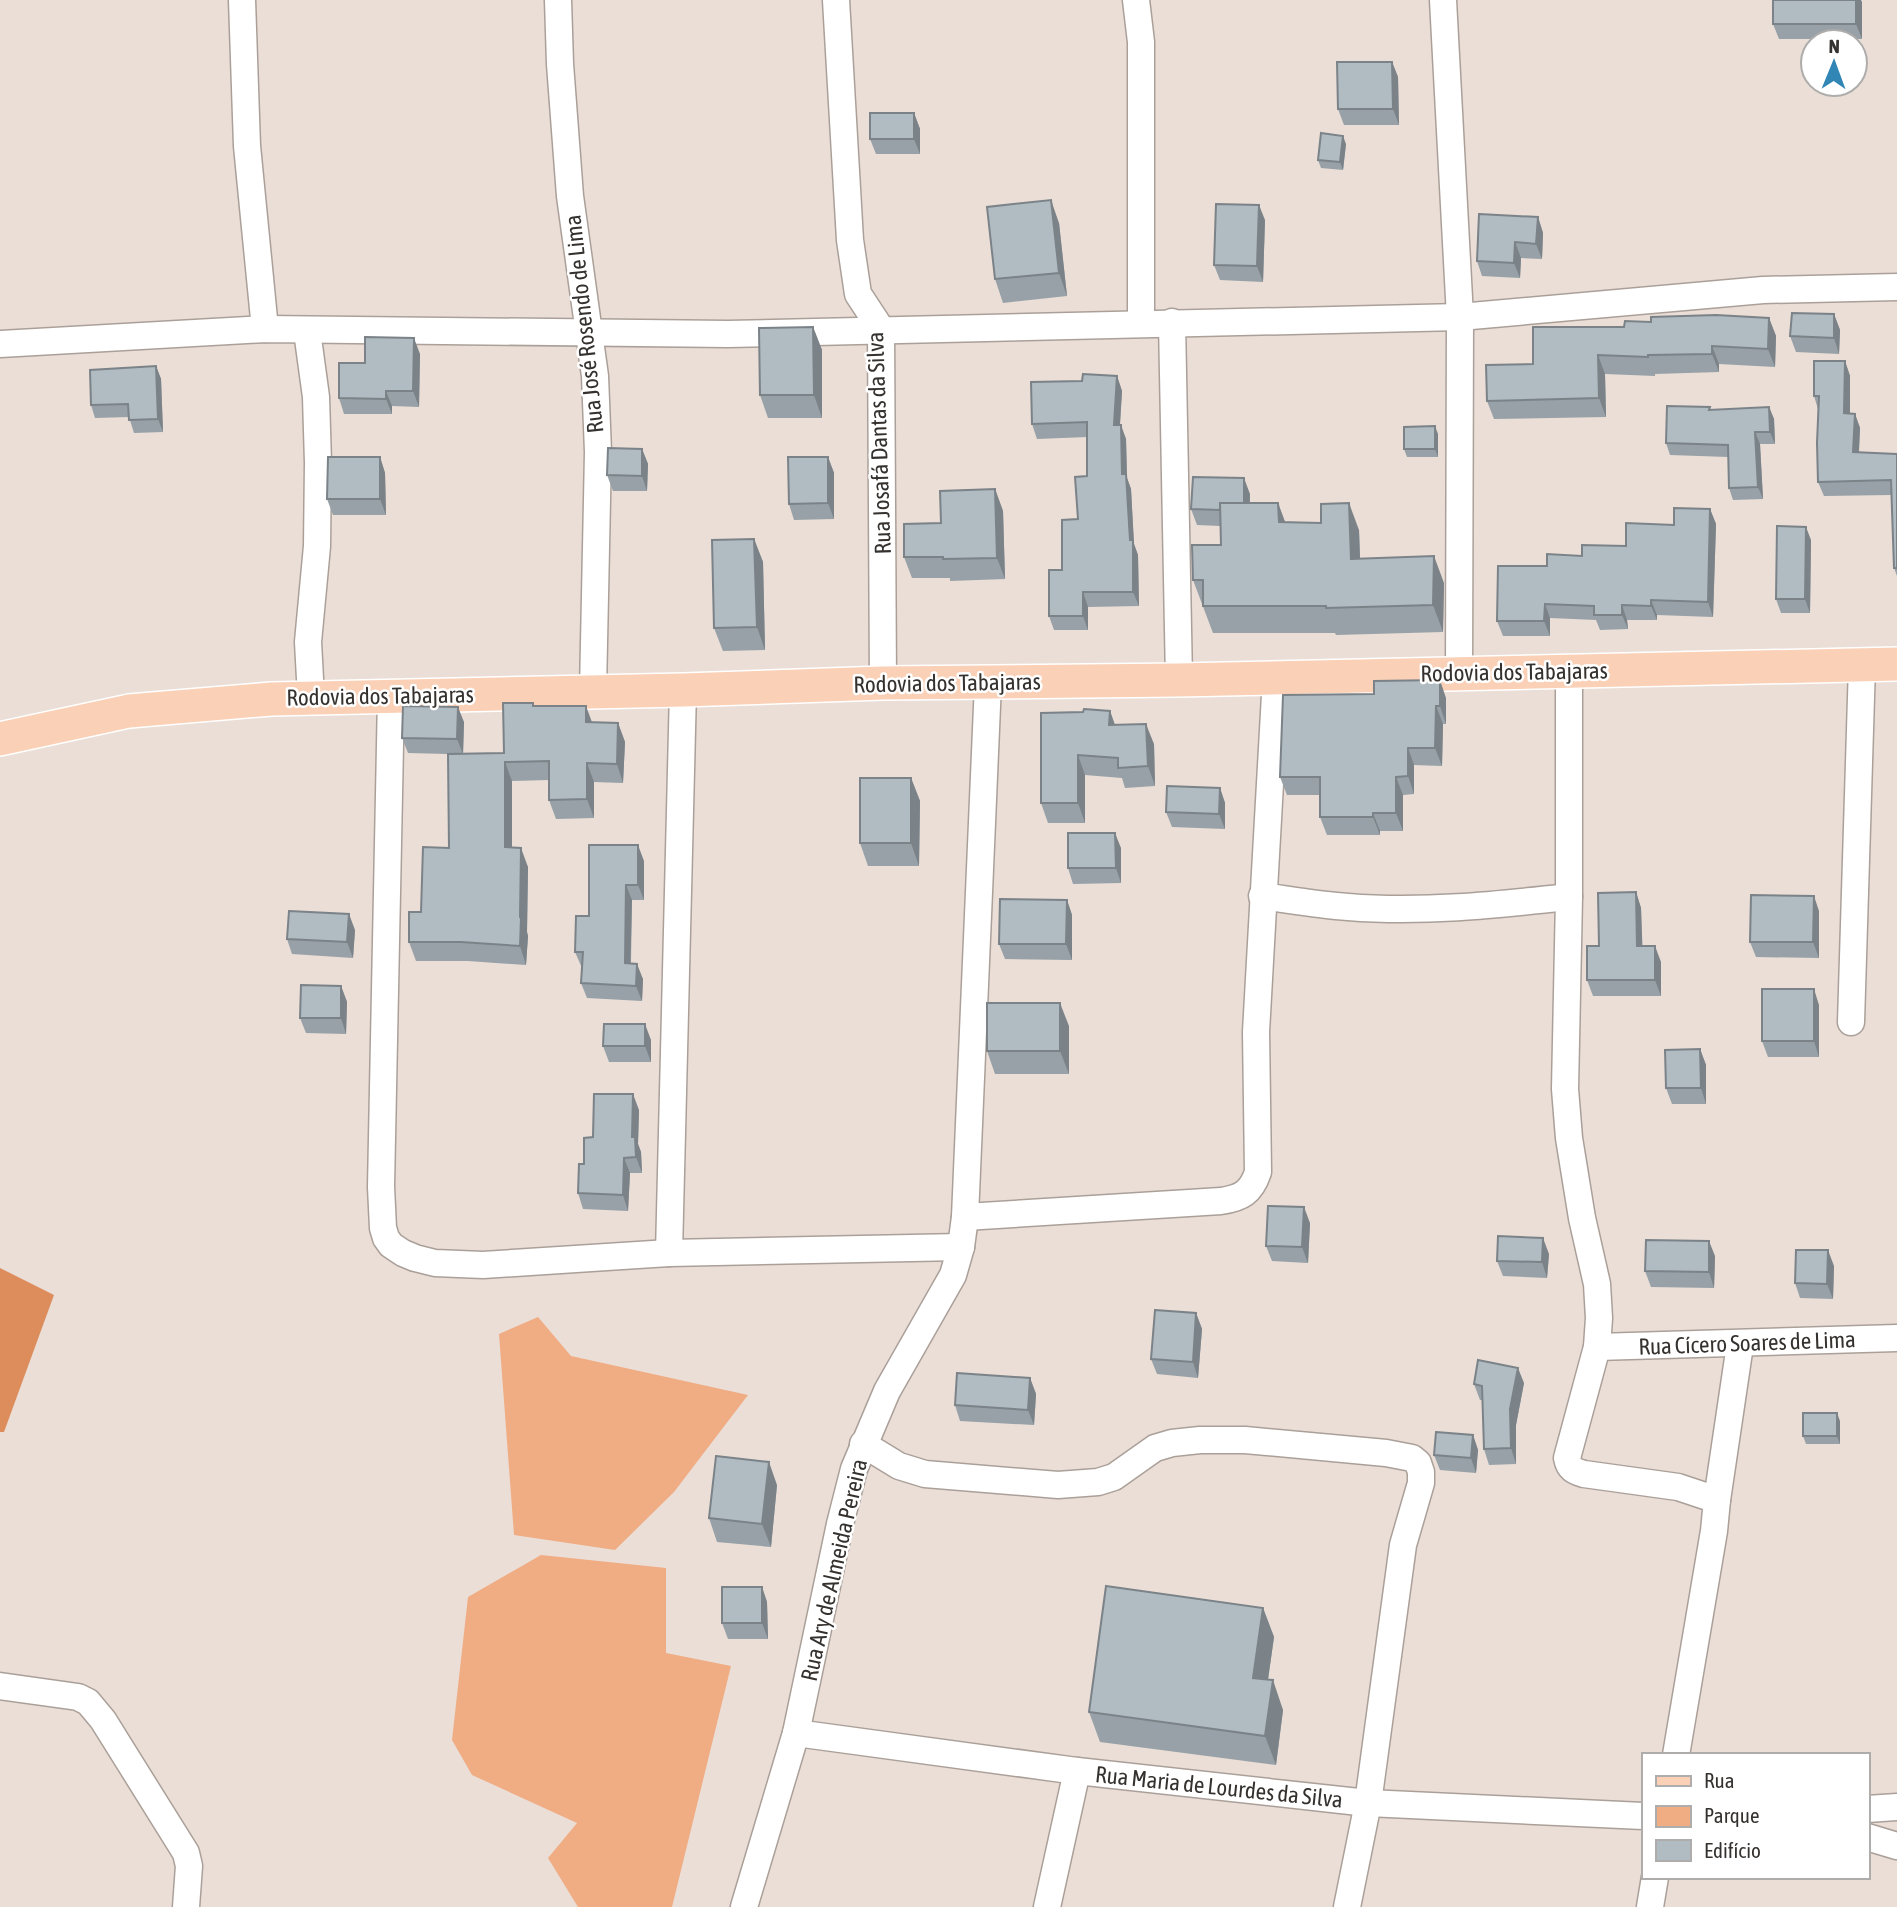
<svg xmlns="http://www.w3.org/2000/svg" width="1897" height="1907" font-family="'Asap Condensed',sans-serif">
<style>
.green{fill:#f0ac83}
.water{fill:#dd8d5c}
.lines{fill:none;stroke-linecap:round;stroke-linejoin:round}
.minor-casing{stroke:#aba099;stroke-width:29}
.major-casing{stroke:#fff;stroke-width:36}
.minor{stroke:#fff;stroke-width:26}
.major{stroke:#fad0b6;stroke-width:33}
.wall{fill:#97a1a7}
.shaded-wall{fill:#7b8388}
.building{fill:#b0bbc2;stroke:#7b8388;stroke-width:2}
.labels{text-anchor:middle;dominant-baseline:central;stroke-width:5;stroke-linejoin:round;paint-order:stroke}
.street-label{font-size:23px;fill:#35312e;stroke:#fff}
</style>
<rect width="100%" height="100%" fill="#eaded7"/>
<!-- green -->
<g class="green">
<path d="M538 1317 571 1356 748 1395 674 1492 615 1550 514 1535 499 1334Z"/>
<path d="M541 1555 666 1568V1653L731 1666 672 1907H578L548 1858 577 1823 472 1775 452 1740 468 1597Z"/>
</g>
<!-- water -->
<path class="water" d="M0 1268 54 1295 4 1432H0Z"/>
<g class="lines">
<defs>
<g id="minor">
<path d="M242 0 247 146 265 329"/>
<path d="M558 0 560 64 570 196 595 376 598 452 593 691"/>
<path d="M836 0 850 240 858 294 881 329 883 683"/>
<path d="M1136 0 1141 42V323"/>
<path d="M1443 0 1460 317 1459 674"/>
<path d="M1172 322 1179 680"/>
<path d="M307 331 316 397 318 463 317 546 308 642 311 697"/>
<path d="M0 344 265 329 728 334 1460 317 1763 290 1897 287"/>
<path d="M1569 671V897L1565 1089 1569 1138 1582 1218 1597 1284 1599 1318 1597 1347 1567 1458C1569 1469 1574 1471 1584 1474L1678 1487 1717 1500 1714 1531 1676 1755"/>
<path d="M391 696 381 1187 383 1228 386 1238 391 1245 403 1253 415 1258 435 1263 483 1265 669 1253 961 1247"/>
<path d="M1262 896C1291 900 1319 905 1348 907 1422 913 1495 905 1569 897"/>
<path d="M1851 1022 1862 665"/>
<path d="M965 1217 1221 1201C1241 1198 1251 1193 1258 1172L1256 1032 1276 677"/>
<path d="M669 1253 683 690"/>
<path d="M1597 1347 1897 1338"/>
<path d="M863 1444 899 1466 925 1474 1058 1485 1098 1482 1114 1477 1155 1448 1172 1443 1200 1440H1245L1386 1453 1412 1458 1418 1463 1421 1472V1483L1403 1545 1368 1803 1347 1907"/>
<path d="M1717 1500 1740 1345"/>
<path d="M0 1686 78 1697 88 1702 103 1720 186 1853 189 1866 186 1907"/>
<path d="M796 1733 1077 1771 1368 1803 1643 1816"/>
<path d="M1867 1809 1897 1807"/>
<path d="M1867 1837 1897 1846"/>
<path d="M744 1907 796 1733 840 1524 854 1469 887 1391 953 1275 961 1247 965 1217 988 683"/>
<path d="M1047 1907 1077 1771"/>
<path d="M1650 1907 1655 1877"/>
</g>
<path id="major" d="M0 739 129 711 271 699 683 690 883 683 1179 680 1897 664"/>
</defs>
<!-- minor casing -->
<use href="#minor" class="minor-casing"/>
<!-- major casing -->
<use href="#major" class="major-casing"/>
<!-- minor -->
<use href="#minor" class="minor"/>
<!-- major -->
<use href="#major" class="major"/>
</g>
<!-- wall -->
<g class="wall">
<path d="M1862 2V39H1779L1773 24Z"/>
<path d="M1392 62 1398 77 1399 125H1344L1338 109Z"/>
<path d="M914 113 920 129V154H876L870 139Z"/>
<path d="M1346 144 1343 170 1321 168 1318 160Z"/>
<path d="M1538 217 1543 233 1542 259 1521 258 1520 278 1482 276 1477 261Z"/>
<path d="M1265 220 1263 282 1220 280 1214 265Z"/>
<path d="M1059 223 1067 296 1003 303 995 279Z"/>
<path d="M1834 314 1840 330 1839 354 1796 352 1790 336Z"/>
<path d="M1769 318 1776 336 1775 367 1719 364V372L1655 374V376L1605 374 1606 417 1494 419 1487 401 1533 364 1624 327 1651 322Z"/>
<path d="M813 327 822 350V418H768L760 395Z"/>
<path d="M420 354 419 407 392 406V414H344L339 398 365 363Z"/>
<path d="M1845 361 1850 376V413L1855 414 1860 428 1859 453 1897 454V576L1894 568 1891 495 1824 496 1818 482V409L1814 396Z"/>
<path d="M156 366 161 379 163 432 134 433 129 417 95 418 91 405Z"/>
<path d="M1117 376 1122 391 1120 425 1126 439 1127 478 1131 489 1134 544 1138 555 1139 606 1088 607V630H1054L1049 616 1078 519 1087 476V437L1037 439 1032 424 1082 381Z"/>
<path d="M1769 407 1774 419 1775 444H1760L1763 499 1733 500 1729 488 1728 457 1670 455 1666 443 1711 410Z"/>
<path d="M1438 434V457H1407L1404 449Z"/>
<path d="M642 449 648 464 647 491H613L607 475Z"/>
<path d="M380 457 385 473 386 515H333L327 499Z"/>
<path d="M828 457 834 473V519L794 520 789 504Z"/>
<path d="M995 489 1003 511 1005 579 950 581V578H912L904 557 941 523Z"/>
<path d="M1250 494V503H1278L1285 522 1359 530 1360 558 1444 583 1443 632 1336 635 1335 633H1213L1193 580 1221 545 1220 526 1197 525 1191 509Z"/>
<path d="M1710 509 1716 524 1713 617 1657 615V620H1627L1628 629 1600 630 1596 620 1550 618V636H1503L1497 621 1547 566 1582 556 1626 546Z"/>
<path d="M754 539 763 562 765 650 723 651 714 628Z"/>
<path d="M1811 540 1810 613H1781L1776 599Z"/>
<path d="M1446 698V724H1443L1442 766 1414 765V794L1403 795V831H1380V835H1327L1320 817V795H1287L1280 777Z"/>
<path d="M534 706 592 722 618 723 625 742 623 783 594 782V818L556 819 549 800V780L512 781V848L528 867 527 932 528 936 526 965 468 961H416L409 942 449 848 448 754 408 753 402 738 464 722 463 754 504 753Z"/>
<path d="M1110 711 1115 725 1154 744 1155 786 1125 788 1122 778 1085 775V823H1048L1041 803 1083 712Z"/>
<path d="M911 778 920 801 919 866H868L860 843Z"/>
<path d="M1220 788 1225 803V829L1172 827 1166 812Z"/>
<path d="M1121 848V883L1073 884 1068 868Z"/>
<path d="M644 861V900H632L631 963 643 979 642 1001 587 998 581 983 582 968 575 952 589 916Z"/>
<path d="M1636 892 1641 908 1642 946 1661 962V996H1593L1587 980 1599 946Z"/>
<path d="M1067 900 1072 915V960L1005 959 999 944Z"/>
<path d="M1819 911V958L1756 957 1750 942Z"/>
<path d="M355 930 353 958 292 954 287 939Z"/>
<path d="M341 986 347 1002 346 1034 306 1033 300 1018Z"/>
<path d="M1819 1005V1057H1768L1762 1041Z"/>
<path d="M1069 1026V1074H995L987 1051Z"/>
<path d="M651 1040V1062H609L603 1046Z"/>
<path d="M1700 1049 1706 1065V1104H1672L1666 1088Z"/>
<path d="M639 1110 638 1144 641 1152 642 1173H630L628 1211 583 1209 578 1193 584 1164 593 1137Z"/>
<path d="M1310 1223 1308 1263 1272 1261 1266 1246Z"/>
<path d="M1549 1254 1547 1278 1503 1276 1497 1261Z"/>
<path d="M1715 1256 1714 1288 1651 1287 1645 1271Z"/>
<path d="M1834 1266 1833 1299 1800 1298 1795 1283Z"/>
<path d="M1196 1313 1202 1329 1198 1378 1157 1374 1151 1359Z"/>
<path d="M1030 1378 1036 1394 1034 1425 960 1421 955 1405Z"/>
<path d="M1524 1383 1516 1425V1464L1489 1465 1484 1449 1482 1400H1480L1474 1384Z"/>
<path d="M1840 1421V1444H1806L1803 1436Z"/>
<path d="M1473 1435 1478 1450 1476 1473 1440 1470 1434 1455Z"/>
<path d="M777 1485 771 1547 717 1542 709 1518Z"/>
<path d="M762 1587 767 1602 768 1639H728L722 1623Z"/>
<path d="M1263 1608 1274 1637 1268 1680 1283 1710 1276 1765 1100 1742 1089 1712Z"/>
</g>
<!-- shaded-wall -->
<g class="shaded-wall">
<path d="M1856 0H1861L1862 2V39L1856 24Z"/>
<path d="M1392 62 1398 77 1399 125 1393 109Z"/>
<path d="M914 113 920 129V154L914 139Z"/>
<path d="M1343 136 1346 144 1343 170 1340 162Z"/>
<path d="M1051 200 1059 223 1067 296 1059 273Z"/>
<path d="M1259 205 1265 220 1263 282 1257 266Z"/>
<path d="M1538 217 1543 233 1542 259 1536 244Z"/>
<path d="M1515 242 1521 258 1520 278 1514 263Z"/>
<path d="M1834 314 1840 330 1839 354 1834 338Z"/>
<path d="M1769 318 1776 336 1775 367 1768 349Z"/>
<path d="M813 327 822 350V418L814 395Z"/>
<path d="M414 338 420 354 419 407 413 391Z"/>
<path d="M1712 346 1719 364V372L1712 354Z"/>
<path d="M1598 355 1605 374 1606 417 1599 398Z"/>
<path d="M1845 361 1850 376V428L1844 413Z"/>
<path d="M156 366 161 379 163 432 158 419Z"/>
<path d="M1117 376 1122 391 1119 439 1114 425Z"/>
<path d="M386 391 392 406V414L386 399Z"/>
<path d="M1769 407 1774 419 1775 444 1770 432Z"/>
<path d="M1855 414 1860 428 1858 467 1853 452Z"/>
<path d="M1121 425 1126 439 1127 478 1131 489 1134 544 1138 555 1139 606 1133 592 1130 540 1122 474Z"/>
<path d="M1435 426 1438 434V457L1435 449Z"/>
<path d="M1755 432 1760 444 1763 499 1758 487Z"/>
<path d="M642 449 648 464 647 491 642 476Z"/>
<path d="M380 457 385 473 386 515 380 499Z"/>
<path d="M828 457 834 473V519L828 503Z"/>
<path d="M1244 478 1250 494 1249 527 1243 511Z"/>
<path d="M995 489 1003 511 1005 579 997 558Z"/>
<path d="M1278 503 1288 530 1279 522Z"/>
<path d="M1349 503 1359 530 1361 586 1351 559Z"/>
<path d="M1710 509 1716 524 1713 617 1708 602Z"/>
<path d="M1806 527 1811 540 1810 613 1805 599Z"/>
<path d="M754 539 763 562 765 650 757 627Z"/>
<path d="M1434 556 1444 583 1443 632 1433 605Z"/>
<path d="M1083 592 1088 607V630L1083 616Z"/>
<path d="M1651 600 1657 615V620L1651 606Z"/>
<path d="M1545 604 1550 618V636L1544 621Z"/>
<path d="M1622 605 1627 620 1628 629 1622 615Z"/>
<path d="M1440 680 1446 698V724L1440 706Z"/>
<path d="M586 706 593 725 586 722Z"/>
<path d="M1436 706 1443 724 1442 766 1435 748Z"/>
<path d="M458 707 464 722 463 754 457 739Z"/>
<path d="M1110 711 1117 731 1109 725Z"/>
<path d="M618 723 625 742 623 783 617 764Z"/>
<path d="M1146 724 1154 744 1155 786 1148 766Z"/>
<path d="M1408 748 1414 765V794L1408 776Z"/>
<path d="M1078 755 1085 775V823L1078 803Z"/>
<path d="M505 762 512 781V866L505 847Z"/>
<path d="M587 763 594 782V818L587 799Z"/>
<path d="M1396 777 1403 795V831L1396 813Z"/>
<path d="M911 778 920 801 919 866 911 843Z"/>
<path d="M1220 788 1225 803V829L1219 814Z"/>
<path d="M1373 813 1380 831V835L1373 817Z"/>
<path d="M1115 833 1121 848V883L1116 868Z"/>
<path d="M638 845 644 861V900L638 885Z"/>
<path d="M521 848 528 867 527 932 528 936 526 965 520 946Z"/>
<path d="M626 885 632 900 630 978 625 963Z"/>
<path d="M1636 892 1641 908 1643 962 1637 946Z"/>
<path d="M1814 896 1819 911V958L1813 942Z"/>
<path d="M1067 900 1072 915V960L1066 944Z"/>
<path d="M349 914 355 930 353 958 347 942Z"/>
<path d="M1655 946 1661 962V996L1655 980Z"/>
<path d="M637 964 643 979 642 1001 636 986Z"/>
<path d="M341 986 347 1002 346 1034 341 1018Z"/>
<path d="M1814 989 1819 1005V1057L1814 1041Z"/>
<path d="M1060 1003 1069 1026V1074L1060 1051Z"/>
<path d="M645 1024 651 1040V1062L645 1046Z"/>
<path d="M1700 1049 1706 1065V1104L1701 1088Z"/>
<path d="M633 1094 639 1110 638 1144 641 1152 642 1173 636 1157 632 1137Z"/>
<path d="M624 1158 630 1173 628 1211 623 1195Z"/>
<path d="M1304 1207 1310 1223 1308 1263 1302 1247Z"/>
<path d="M1543 1238 1549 1254 1547 1278 1542 1262Z"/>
<path d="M1709 1241 1715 1256 1714 1288 1709 1272Z"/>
<path d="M1828 1250 1834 1266 1833 1299 1827 1284Z"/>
<path d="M1196 1313 1202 1329 1198 1378 1193 1362Z"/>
<path d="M1518 1368 1524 1383 1516 1425V1464L1511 1448 1510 1409Z"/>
<path d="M1030 1378 1036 1394 1034 1425 1028 1410Z"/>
<path d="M1837 1413 1840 1421V1444L1837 1436Z"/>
<path d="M1473 1435 1478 1450 1476 1473 1471 1458Z"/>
<path d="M769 1462 777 1485 771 1547 762 1524Z"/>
<path d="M762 1587 767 1602 768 1639 762 1623Z"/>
<path d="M1263 1608 1274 1637 1264 1707 1253 1678Z"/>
<path d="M1273 1680 1283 1710 1276 1765 1265 1736Z"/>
</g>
<!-- building -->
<g class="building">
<rect x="1773" y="0" width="83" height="24"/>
<path d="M1337 62H1392L1393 109H1338Z"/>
<rect x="870" y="113" width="44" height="26"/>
<path d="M1321 133 1343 136 1340 162 1318 160Z"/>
<path d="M1051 200 1059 273 995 279 987 207Z"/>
<path d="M1216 204 1259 205 1257 266 1214 265Z"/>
<path d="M1479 214 1538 217 1536 244 1515 242 1514 263 1477 261Z"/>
<path d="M1792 313 1834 314V338L1790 336Z"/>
<path d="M1716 315 1769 318 1768 349 1712 346V354L1648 355V357L1598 355 1599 398 1487 401 1486 365 1533 364V327H1624L1625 321 1651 322V317Z"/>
<path d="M813 327 814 395H760L759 328Z"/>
<path d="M365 337 414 338 413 391H386V399L339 398V363H365Z"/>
<path d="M1814 361H1845L1844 413 1855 414 1853 452 1897 454V568H1894L1891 480 1818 482 1817 443 1819 396H1814Z"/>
<path d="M156 366 158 419 129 420 128 404 91 405 90 370Z"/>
<path d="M1083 374 1117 376 1114 425H1121L1122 474H1126L1130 540H1133V592H1083V616H1049V570H1062V520L1078 519 1075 477 1087 476V422L1032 424 1031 382 1082 381Z"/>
<path d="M1667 406 1710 407 1709 410 1769 407 1770 432H1755L1758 487 1729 488 1728 445 1666 443Z"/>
<path d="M1435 426V449H1404V427Z"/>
<path d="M608 448 642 449V476L607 475Z"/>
<path d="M328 457H380V499H327Z"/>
<path d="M788 457H828V503L789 504Z"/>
<path d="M1193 477 1244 478V503H1220V510L1191 509Z"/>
<path d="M995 489 997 558 943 559V557H904V524L941 523 940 491Z"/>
<path d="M1220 503H1278L1279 522 1321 523V504L1349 503 1351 559 1434 556 1433 605 1326 608V606H1203V580H1193L1192 545H1221Z"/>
<path d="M1674 508 1710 509 1708 602 1651 600V606L1622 605V615H1594V606L1545 604 1544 621H1497L1498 566H1547V554L1582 556V545L1626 546V523L1674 525Z"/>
<path d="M1777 526 1806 527 1805 599H1776Z"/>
<path d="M754 539 757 627 714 628 712 540Z"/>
<path d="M1440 680V706H1436L1435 748H1408V776L1396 777V813H1373V817H1320V777H1280L1283 695 1374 694V681Z"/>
<path d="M503 703H533V706H586V722L618 723 617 764 587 763V799L549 800V761L505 762V847L521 848 520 917 521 918 520 946 461 942H409V912H421L423 847 449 848 448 754 504 753Z"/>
<path d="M403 706 458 707 457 739 402 738Z"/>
<path d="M1084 709 1110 711 1109 725 1146 724 1148 766 1118 768V758L1078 755V803H1041V713L1083 712Z"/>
<rect x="860" y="778" width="51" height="65"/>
<path d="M1167 786 1220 788 1219 814 1166 812Z"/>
<path d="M1068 833H1115L1116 868H1068Z"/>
<path d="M589 845H638V885H626L625 963 637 964 636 986 581 983 583 952H575L576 916H589Z"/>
<path d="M1636 892 1637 946H1655V980H1587V946H1599L1598 893Z"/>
<path d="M1751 895 1814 896 1813 942H1750Z"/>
<path d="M1000 899 1067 900 1066 944H999Z"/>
<path d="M289 911 349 914 347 942 287 939Z"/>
<path d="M301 985 341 986V1018H300Z"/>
<rect x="1762" y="989" width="52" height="52"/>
<rect x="987" y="1003" width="73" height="48"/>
<path d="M604 1024H645V1046H603Z"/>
<path d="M1700 1049 1701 1088H1666L1665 1050Z"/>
<path d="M594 1094H633L632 1137H635L636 1157 624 1158 623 1195 578 1193 579 1164H584V1138L593 1137Z"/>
<path d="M1268 1206 1304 1207 1302 1247 1266 1246Z"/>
<path d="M1498 1236 1543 1238 1542 1262 1497 1261Z"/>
<path d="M1646 1240 1709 1241V1272L1645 1271Z"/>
<path d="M1796 1250H1828L1827 1284 1795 1283Z"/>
<path d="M1155 1310 1196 1313 1193 1362 1151 1359Z"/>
<path d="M1478 1360 1518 1368 1510 1409 1511 1448 1484 1449 1482 1386 1474 1384Z"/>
<path d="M957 1373 1030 1378 1028 1410 955 1405Z"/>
<rect x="1803" y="1413" width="34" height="23"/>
<path d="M1436 1432 1473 1435 1471 1458 1434 1455Z"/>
<path d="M716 1456 769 1462 762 1524 709 1518Z"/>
<path d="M1106 1586 1263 1608 1253 1678 1273 1680 1265 1736 1089 1712Z"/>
<rect x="722" y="1587" width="40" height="36"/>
</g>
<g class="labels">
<!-- street labels -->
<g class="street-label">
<text transform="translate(584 324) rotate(-96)">Rua José Rosendo de Lima</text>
<text transform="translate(879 443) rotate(-92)">Rua Josafá Dantas da Silva</text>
<text transform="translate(1514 672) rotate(-1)">Rodovia dos Tabajaras</text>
<text transform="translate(947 683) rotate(-1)">Rodovia dos Tabajaras</text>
<text transform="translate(380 696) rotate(-1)">Rodovia dos Tabajaras</text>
<text transform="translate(1747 1343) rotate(-2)">Rua Cícero Soares de Lima</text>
<text transform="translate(834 1570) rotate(-77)">Rua Ary de Almeida Pereira</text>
<text transform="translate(1219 1787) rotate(6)">Rua Maria de Lourdes da Silva</text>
</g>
</g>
<!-- legend -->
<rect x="1642" y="1753" width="228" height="126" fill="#ffffff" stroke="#aeadab" stroke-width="2"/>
<rect x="1656" y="1776" width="35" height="10" fill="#fad0b6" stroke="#aeadab" stroke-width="2"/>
<text x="1704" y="1788" font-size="21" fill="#35312e">Rua</text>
<rect x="1656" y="1806" width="35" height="21" fill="#f0ac83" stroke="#aeadab" stroke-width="2"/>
<text x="1704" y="1823" font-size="21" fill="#35312e">Parque</text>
<rect x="1656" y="1840" width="35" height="21" fill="#b0bbc2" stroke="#aeadab" stroke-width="2"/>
<text x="1704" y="1858" font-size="21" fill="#35312e">Edifício</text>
<!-- north arrow -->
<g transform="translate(1834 63) rotate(1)"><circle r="33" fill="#ffffff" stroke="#aeadab" stroke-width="2"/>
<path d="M0-5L12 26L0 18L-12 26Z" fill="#3186b5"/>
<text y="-10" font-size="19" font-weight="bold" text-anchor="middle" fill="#35312e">N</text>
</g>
</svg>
